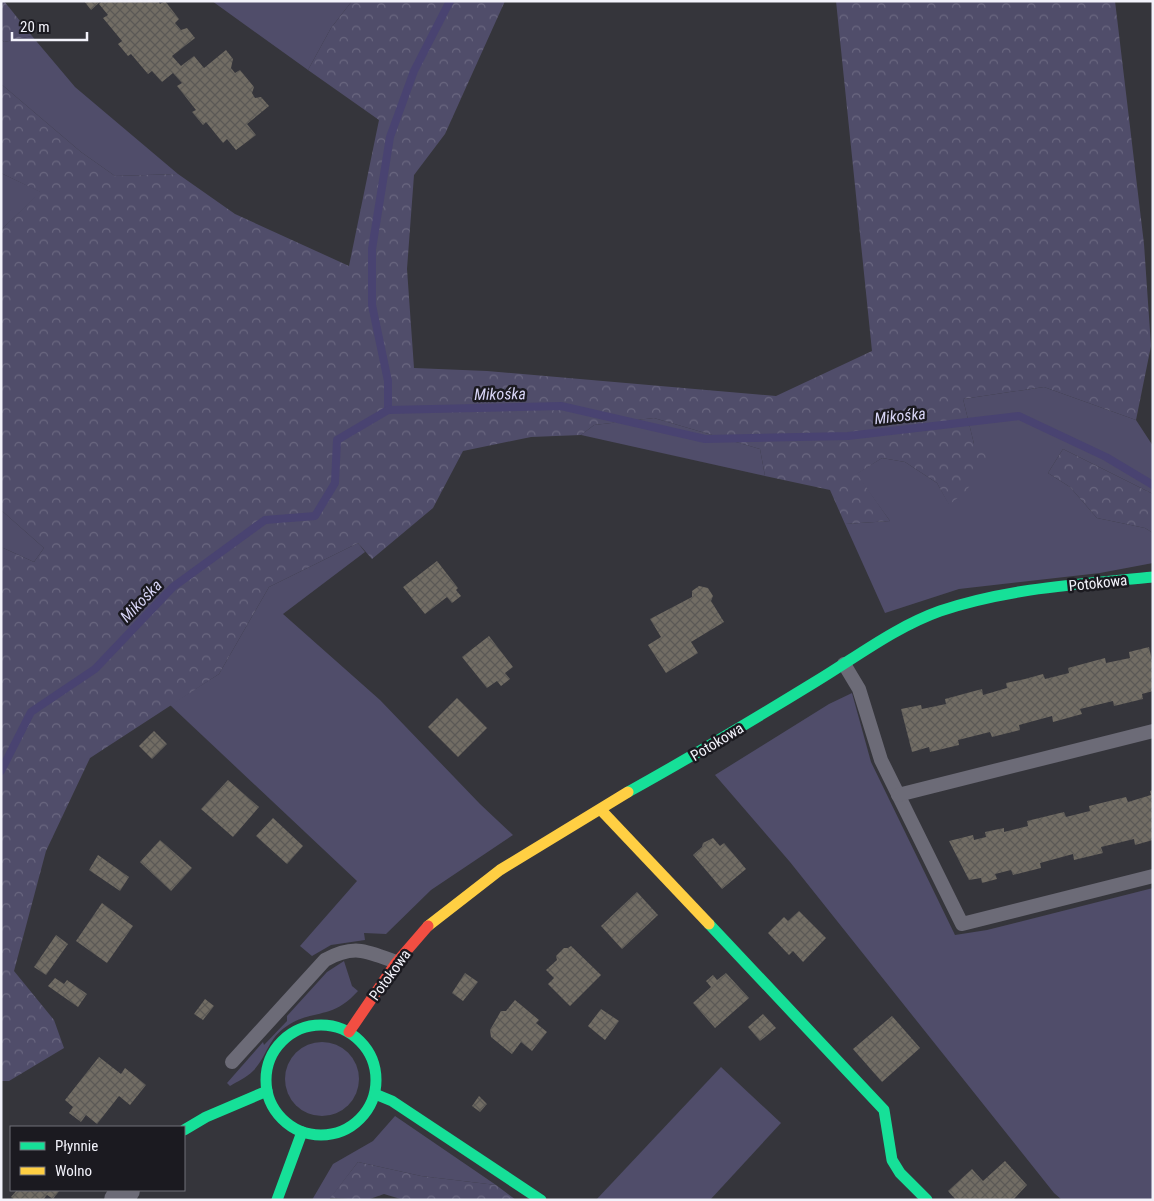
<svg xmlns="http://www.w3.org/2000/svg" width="1154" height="1201" font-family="'Roboto Condensed',sans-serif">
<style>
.green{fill:#504d6a}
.forest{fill:url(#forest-crowns)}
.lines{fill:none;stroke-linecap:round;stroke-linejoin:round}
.stream{stroke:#494371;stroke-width:8}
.building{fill:url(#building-cross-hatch)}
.lane{stroke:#6c6b77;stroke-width:14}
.street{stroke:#6c6b77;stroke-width:28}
.fast{stroke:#16e098;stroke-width:11}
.slow{stroke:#ffcf43;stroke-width:11}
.jam{stroke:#f24e42;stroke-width:11}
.labels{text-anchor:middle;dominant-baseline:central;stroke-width:5;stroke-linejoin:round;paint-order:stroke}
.street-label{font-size:15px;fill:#f3f3fb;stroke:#1b1a20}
.water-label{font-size:16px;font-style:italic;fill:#d7d4f5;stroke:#1b1a20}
</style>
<defs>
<pattern id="forest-crowns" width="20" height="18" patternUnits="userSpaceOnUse" patternTransform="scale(1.25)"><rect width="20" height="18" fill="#504d6a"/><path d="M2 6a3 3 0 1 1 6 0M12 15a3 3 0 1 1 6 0" fill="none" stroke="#6a6780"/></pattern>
<pattern id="building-cross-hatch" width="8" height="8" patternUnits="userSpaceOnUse" patternTransform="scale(1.25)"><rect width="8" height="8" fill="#726d64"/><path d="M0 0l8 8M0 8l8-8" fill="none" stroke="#5b5956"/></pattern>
</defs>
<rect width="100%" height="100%" fill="#35353b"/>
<!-- green -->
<g class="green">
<path d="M212 1H352L331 28 308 70Z"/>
<path d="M32 36 75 87 178 174 115 176 81 152 1 84V39L4 42Z"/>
<path d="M1 173 41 192 1 230Z"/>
<path d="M1044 387 1136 420 1153 446V494L1063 449 1048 473 1070 487 1097 518 1145 528 1153 533V563L1100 573 959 589 885 613 845 524 890 521 856 474 882 458 905 462 937 483 949 504 974 444 963 399Z"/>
<path d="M654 418 760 449 765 476 581 435 594 425Z"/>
<path d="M1 510 44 548 34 562 1 547Z"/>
<path d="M358 543 365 552 283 614 380 700 480 804 513 835 431 890 386 934 364 933 365 940 331 945 312 956 300 946 357 881 170 705 219 674 269 587Z"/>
<path d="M852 693 871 762 955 935 987 930 1153 888V1200H1062L1054 1193 790 862 715 775 829 704Z"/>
<path d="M344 961 352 986 358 991C331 1021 314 1008 287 1026 268 1038 267 1057 253 1071 246 1078 238 1081 230 1086L227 1083 263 1042 264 1045 287 1021V1016L327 972Z"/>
<circle cx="322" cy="1079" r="37"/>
<path d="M721 1067 781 1123 710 1200H596Z"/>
<path d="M395 1116 496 1185 421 1176 358 1162 329 1200H312L333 1164 373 1141Z"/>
</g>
<!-- forest -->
<g class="forest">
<path d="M1 1H4L32 36 4 42 1 39Z"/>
<path d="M352 1H505L445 134 414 175 407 269 414 368 487 371 776 396 872 351 836 1H1115L1144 244 1151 346 1136 420 1044 387 963 399 974 444 991 455 966 491 949 505 937 483 905 462 882 458 857 474 890 521 845 524 830 490 765 476 760 449 654 418 594 425 581 435 531 437 463 451 433 508 372 559 358 543 269 587 219 674 90 758 46 851 14 971 54 1020 64 1048 9 1081H1V547L34 562 44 548 1 510V230L40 192 1 173V84L81 152 115 176 178 174 235 214 349 266 379 120 308 70 331 28Z"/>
<path d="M1063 449 1153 494V533L1145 528 1097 518 1070 487 1048 473Z"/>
<path d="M358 1162 421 1176 496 1185 516 1200H404L384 1194 367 1200 330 1198Z"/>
</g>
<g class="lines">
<!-- stream -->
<g class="stream">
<path d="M388 410V381L372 305V249L390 137 414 71 450 1"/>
<path d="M1 771 31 712 95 669 173 587 265 520 315 516 335 483 337 440 388 410 561 406 705 439 848 436 1019 416 1106 457 1153 485"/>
</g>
</g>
<!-- building -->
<g class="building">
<path d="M84 1H101L91 10Z"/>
<path d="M102 1H158L160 4 165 1 179 19 175 23 181 30 187 28 195 38 172 56 181 66 194 56 204 68 226 50 233 59 231 68 235 73 240 70 254 87 252 93 255 98 261 97 269 106 247 124 256 135 236 150 227 139 223 143 206 122 203 125 192 112 196 110 177 86 182 83 173 73 162 82 152 71 148 74 131 54 128 56 118 44 122 41 103 18 108 15 99 4Z"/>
<path d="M437 561 458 588 456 590 461 596 452 603 447 597 425 614 403 587Z"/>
<path d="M699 586 708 588 713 596 711 601 724 622 691 642 698 653 666 673 648 645 661 637 650 619 692 597V591Z"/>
<path d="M489 636 513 667 505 673 510 679 501 686 497 681 487 688 462 657Z"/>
<path d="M1149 647 1153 665V691L1142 694 1143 699 1114 706 1113 701 1080 709 1082 714 1053 722 1052 716 1019 725 1020 730 992 737 990 732 958 740 959 745 930 752 929 747 912 752 901 709 921 705 922 709 946 704 945 699 982 689 983 695 1007 688 1006 683 1025 679 1043 674 1045 679 1069 673 1068 668 1105 658 1106 663 1130 658 1129 652Z"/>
<path d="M457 698 487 728 458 757 428 727Z"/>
<path d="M154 731 167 744 152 759 139 746Z"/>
<path d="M228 780 259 807 233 837 201 809Z"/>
<path d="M1153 790V840L1135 845 1134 839 1101 847 1103 853 1074 860 1073 854 1040 863 1041 868 1013 875 1011 870 995 874 997 879 982 883 981 878 969 880 949 841 973 835 974 840 986 837 985 832 1004 828V832L1028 826 1027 821 1064 812 1066 817 1090 811 1089 806 1126 797 1128 802 1151 795 1150 791Z"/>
<path d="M273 818 303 846 287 864 256 836Z"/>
<path d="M713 838 720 846 724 843 746 869 722 889 693 855 702 847 703 843Z"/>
<path d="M160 840 192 868 171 891 140 862Z"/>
<path d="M98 855 129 877 120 891 89 870Z"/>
<path d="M637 892 658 915 622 949 601 926Z"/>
<path d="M102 903 133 926 107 963 76 941Z"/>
<path d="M799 911 826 938 803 962 793 951 789 955 768 933 784 917 788 921Z"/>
<path d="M56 935 68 944 46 975 34 967Z"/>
<path d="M571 946 601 975 570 1006 548 984 554 978 546 970 557 960 556 956 564 948H568Z"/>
<path d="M465 973 478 982 463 1001 452 993Z"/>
<path d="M726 973 749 998 715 1028 693 1003 711 987 706 981 713 975 717 980Z"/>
<path d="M55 978 64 984 67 980 87 994 78 1007 48 986Z"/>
<path d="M205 999 214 1006 203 1020 194 1014Z"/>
<path d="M515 1000 539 1020 536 1023 547 1032 532 1051 521 1042 512 1054 491 1037 490 1030 501 1011H506Z"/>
<path d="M601 1009 619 1021 605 1040 588 1026Z"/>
<path d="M763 1014 776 1028 760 1041 748 1027Z"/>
<path d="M892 1016 920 1048 882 1082 853 1049Z"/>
<path d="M99 1057 121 1074 125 1068 146 1085 130 1105 119 1096 97 1124 86 1115 81 1122 69 1113 73 1107 65 1100Z"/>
<path d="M479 1096 487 1104 480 1112 472 1106Z"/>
<path d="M1005 1161 1027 1185 1013 1200H956L948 1191 972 1169 983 1181Z"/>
<path d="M17 1190H60L53 1199 47 1195 43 1200H15L11 1197Z"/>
</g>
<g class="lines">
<!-- lane -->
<g class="lane">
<path d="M844 664 859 689 881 760 962 924 1153 876"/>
<path d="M898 795 1153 731"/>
<path d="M232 1062 325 960C354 944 367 951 396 962"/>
</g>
<!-- street -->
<path class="street" d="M118 1200 126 1190"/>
<!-- fast -->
<g class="fast">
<path d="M628 792C691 757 753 720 815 682 855 658 895 627 940 611 1008 588 1082 584 1153 577"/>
<path d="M709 924 884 1110 892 1160 900 1173 927 1200"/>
<circle cx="321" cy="1080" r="55"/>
<path d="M375 1094 392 1101 541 1200"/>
<path d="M184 1130 206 1117 267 1091"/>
<path d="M277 1200 302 1132"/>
</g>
<!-- slow -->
<g class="slow">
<path d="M601 810 709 924"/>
<path d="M428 926 500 870 628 792"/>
</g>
<!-- jam -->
<path class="jam" d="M349 1032 396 963 428 926"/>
</g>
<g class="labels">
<!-- street labels -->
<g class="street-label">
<text transform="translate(1098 583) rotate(-6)">Potokowa</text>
<text transform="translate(717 742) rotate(-31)">Potokowa</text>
<text transform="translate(390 975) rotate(-54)">Potokowa</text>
</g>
<!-- water labels -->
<g class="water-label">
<text transform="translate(500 394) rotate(-1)">Mikośka</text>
<text transform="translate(900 416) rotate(-6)">Mikośka</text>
<text transform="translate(141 601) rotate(-46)">Mikośka</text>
</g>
</g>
<!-- border -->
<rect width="1154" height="1201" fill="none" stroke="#f3f3fb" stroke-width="5"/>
<!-- legend -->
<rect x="10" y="1126" width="175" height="65" fill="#1b1a20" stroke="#717178"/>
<rect x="20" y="1142" width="25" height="8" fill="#16e098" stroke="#717178"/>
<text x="55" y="1151" font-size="15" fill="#f3f3fb">Płynnie</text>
<rect x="20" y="1167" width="25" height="8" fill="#ffcf43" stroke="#717178"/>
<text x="55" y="1176" font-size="15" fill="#f3f3fb">Wolno</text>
<!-- scale -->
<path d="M12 32v8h75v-8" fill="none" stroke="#f3f3fb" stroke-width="2.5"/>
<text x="20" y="32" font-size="15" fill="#f3f3fb" stroke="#1b1a20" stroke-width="4" paint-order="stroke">20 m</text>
</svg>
